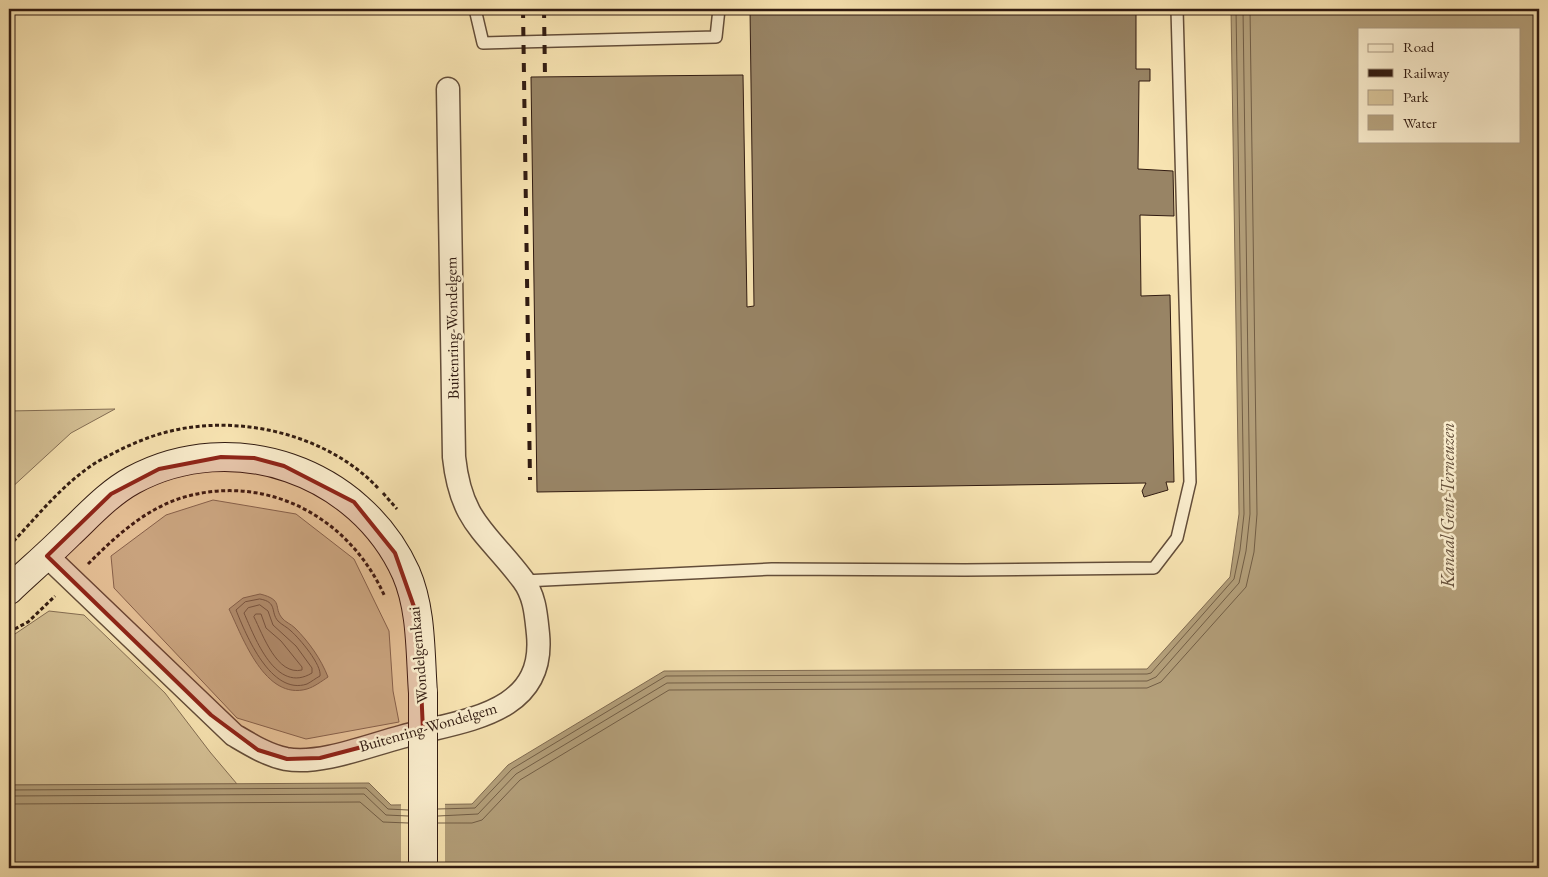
<svg xmlns="http://www.w3.org/2000/svg" width="1548" height="877" font-family="'EB Garamond',serif">
<style>
.green{fill:#d6c297;stroke:#846e54}
.water{fill:#b4a07b;stroke:#806b51;fill-rule:evenodd}
.pier{fill:#f8e4b2}
.lines{fill:none;stroke-linecap:round;stroke-linejoin:round}
.shore{stroke:#725e46;stroke-width:1}
.building{fill:#988465;stroke:#311b11}
.lane-casing{stroke:#634d39;stroke-width:14}
.street-casing{stroke:#634d39;stroke-width:25}
.secondary-casing{stroke:#311b11;stroke-width:30}
.path{stroke:#311b11;stroke-width:3;stroke-dasharray:4 2.5;stroke-linecap:butt}
.lane{stroke:#faedcd;stroke-width:11}
.street{stroke:#faedcd;stroke-width:22}
.secondary{stroke:#faedcd;stroke-width:28}
.rail{stroke:#311b11;stroke-width:4;stroke-dasharray:9 9;stroke-linecap:butt}
.secondary-bridge-casing{stroke:#311b11;stroke-width:30;stroke-linecap:butt}
.secondary-bridge{stroke:#faedcd;stroke-width:28}
.marked{fill:#8f2418;fill-opacity:0.2;stroke:#8f2418;stroke-width:4;stroke-linejoin:round}
.labels{text-anchor:middle;dominant-baseline:central;stroke-width:5;stroke-linejoin:round;paint-order:stroke}
.street-label{font-size:16px;fill:#311b11;stroke:#faedcd}
.water-label{font-size:18px;font-style:italic;fill:#65503b;stroke:#faedcd}
</style>
<rect width="100%" height="100%" fill="#f8e4b2"/>
<filter id="stains"><feTurbulence type="fractalNoise" baseFrequency=".004" numOctaves="4"/><feColorMatrix values="0 0 0 0 .2 0 0 0 0 .09 0 0 0 0 .02 0 0 0 .5 -.17"/></filter>
<radialGradient id="worn" r=".72"><stop offset=".6" stop-color="#630" stop-opacity="0"/><stop offset="1" stop-color="#630" stop-opacity=".3"/></radialGradient>
<!-- green -->
<g class="green">
<path d="M115 409 71 433 9 490V411Z"/>
<path d="M213 500 296 514 354 559 389 631 393 691 399 722 306 739 237 718 114 588 111 556 166 515Z"/>
<path d="M49 611 84 615 165 693 210 752 237 784 9 785V659L13 657 9 638Z"/>
</g>
<!-- water -->
<g class="water">
<path d="M1231 9H1539V868H9V785L369 783 391 805 472 804 508 765 664 671 1147 669 1230 577 1239 514ZM1359 29H1519V141H1359Z"/>
<path d="M260 594C284 600 273 607 282 618 285 622 291 624 295 628 309 642 321 659 328 677 322 681 314 687 307 689 265 701 243 638 229 609L243 598Z"/>
</g>
<!-- pier -->
<rect class="pier" x="401" y="802" width="44" height="66"/>
<g class="lines">
<!-- shore -->
<g class="shore">
<path d="M260 599C278 602 270 612 278 621 282 625 287 627 291 631 300 639 322 665 320 676 316 678 311 682 307 684 271 696 246 635 236 610L245 602Z"/>
<path d="M260 605 268 611 273 625 296 646 312 668V673C276 695 255 638 244 613L248 608Z"/>
<path d="M256 614H261L266 628 281 641 302 667V670C277 676 263 635 254 617Z"/>
<path d="M9 790 366 788 388 809 408 810"/>
<path d="M9 796 364 794 386 815 408 816"/>
<path d="M9 804 360 802 383 822 408 823"/>
<path d="M438 809 475 808 512 769 666 676 1147 674 1151 673 1234 579 1240 550 1244 514 1236 9"/>
<path d="M438 816 478 814 516 774 667 683 1147 681 1156 677 1239 583 1246 551 1250 514 1243 9"/>
<path d="M438 823H472L482 820 520 780 669 690 1147 688 1161 682 1246 587 1254 552 1257 514 1250 9"/>
</g>
</g>
<!-- building -->
<path class="building" d="M750 9H1136V69H1150V81H1139L1138 169 1173 171 1174 216 1140 215 1141 296 1170 295 1174 482H1166L1168 490 1144 497 1142 491 1146 483 537 492 531 77 743 75 747 307 754 306Z"/>
<g class="lines">
<defs>
<g id="lane">
<path d="M475 9 483 43 716 37 719 9"/>
<path d="M524 581 772 569 965 570 1154 568 1177 538 1190 482 1177 9"/>
</g>
<path id="street" d="M47 556 234 735C251 745 267 755 286 759 320 765 367 746 401 737 461 720 546 716 538 634 536 615 535 596 523 580 487 532 461 523 454 457L448 89"/>
<path id="secondary" d="M9 590C29 571 50 553 70 533 90 514 109 493 133 480 233 426 360 471 406 573 422 610 420 653 423 693"/>
</defs>
<!-- lane casing -->
<use href="#lane" class="lane-casing"/>
<!-- street casing -->
<use href="#street" class="street-casing"/>
<!-- secondary casing -->
<use href="#secondary" class="secondary-casing"/>
<!-- path -->
<g class="path">
<path d="M383 493 397 509"/>
<path d="M9 546C36 518 63 483 97 462 120 449 145 437 171 431 241 414 328 435 378 488"/>
<path d="M88 564C115 537 144 510 181 498 266 472 350 517 385 597"/>
<path d="M9 632 28 622 55 596"/>
</g>
<!-- lane -->
<use href="#lane" class="lane"/>
<!-- street -->
<use href="#street" class="street"/>
<!-- secondary -->
<use href="#secondary" class="secondary"/>
<!-- rail -->
<g class="rail">
<path d="M523 9 530 480"/>
<path d="M544 9 545 77"/>
</g>
<defs>
<path id="secondary-bridge" d="M423 693V868"/>
</defs>
<!-- secondary-bridge casing -->
<use href="#secondary-bridge" class="secondary-bridge-casing"/>
<!-- secondary-bridge -->
<use href="#secondary-bridge" class="secondary-bridge"/>
</g>
<!-- marked area -->
<path class="marked" d="M221 457 254 458 284 466 354 502 395 553 418 618 423 731 320 758 287 759 258 750 211 715 47 556 111 494 159 469Z"/>
<g class="labels">
<!-- street labels -->
<g class="street-label">
<text transform="translate(452 328) rotate(-91)">Buitenring-Wondelgem</text>
<text transform="translate(418 655) rotate(-95)">Wondelgemkaai</text>
<text transform="translate(428 727) rotate(-16)">Buitenring-Wondelgem</text>
</g>
<!-- water labels -->
<g class="water-label">
<text transform="translate(1447 505) rotate(-90)">Kanaal Gent-Terneuzen</text>
</g>
</g>
<!-- margin -->
<rect width="1548" height="877" fill="none" stroke="#f8e4b2" stroke-width="30"/>
<rect x="10" y="10" width="1528" height="857" fill="none" stroke="#311b11" stroke-width="2.5"/>
<rect x="15" y="15" width="1518" height="847" fill="none" stroke="#311b11"/>
<!-- legend -->
<rect x="1358" y="28" width="162" height="115" fill="#faedcd" stroke="#aa9982"/>
<rect x="1368" y="44" width="25" height="8" fill="#faedcd" stroke="#aa9982"/>
<text x="1403" y="52" font-size="15" fill="#311b11">Road</text>
<rect x="1368" y="69" width="25" height="8" fill="#311b11" stroke="#aa9982"/>
<text x="1403" y="78" font-size="15" fill="#311b11">Railway</text>
<rect x="1368" y="90" width="25" height="15" fill="#d6c297" stroke="#aa9982"/>
<text x="1403" y="102" font-size="15" fill="#311b11">Park</text>
<rect x="1368" y="115" width="25" height="15" fill="#b4a07b" stroke="#aa9982"/>
<text x="1403" y="128" font-size="15" fill="#311b11">Water</text>
<rect width="100%" height="100%" filter="url(#stains)"/>
<rect width="100%" height="100%" fill="url(#worn)"/>
</svg>
